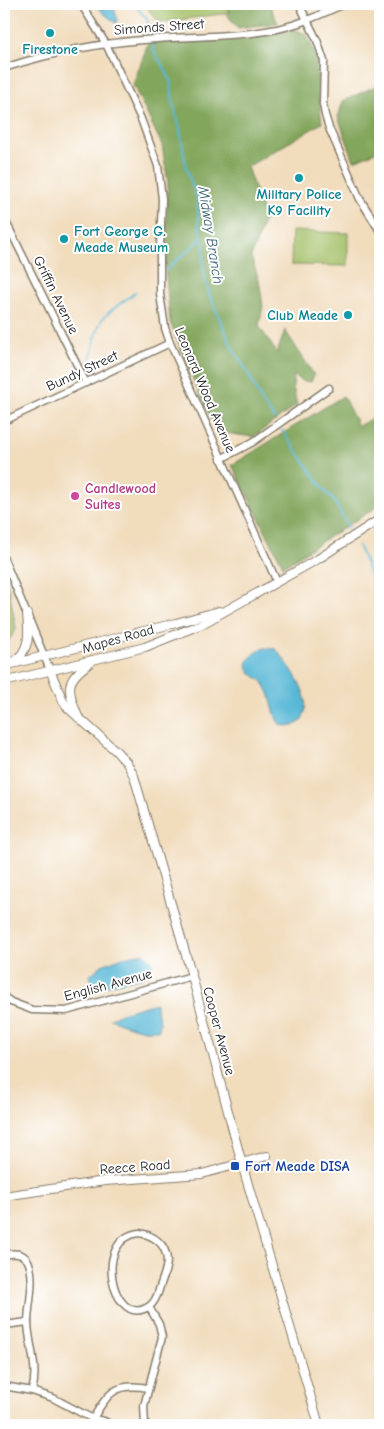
<svg xmlns="http://www.w3.org/2000/svg" width="384" height="1429" font-family="'Comic Neue',sans-serif">
<style>
.green{fill:#a3bf66;stroke:#606e41}
.forest{fill:#82a65b;stroke:#4f613c}
.water{fill:#57b7d6;stroke:#3a6a79}
.lines{fill:none;stroke-linecap:round;stroke-linejoin:round}
.stream{stroke:#57b7d6;stroke-width:2}
.minor-casing{stroke:#867c6c;stroke-width:9}
.tertiary-casing{stroke:#867c6c;stroke-width:10}
.minor{stroke:#fff;stroke-width:6}
.tertiary{stroke:#fff;stroke-width:8}
.culture-dot{fill:#0f9aa8;stroke:#fff;stroke-width:2}
.hotel-dot{fill:#d1479c;stroke:#fff;stroke-width:2}
.transit-dot{fill:#1a4fb4;stroke:#fff;stroke-width:2}
.labels{text-anchor:middle;dominant-baseline:central;stroke-width:4;stroke-linejoin:round;paint-order:stroke}
.street-label{font-size:14px;fill:#1c1c1c;stroke:#fff}
.culture-label{font-size:14px;font-weight:bold;fill:#0d838f;stroke:#fff}
.hotel-label{font-size:14px;font-weight:bold;fill:#b23c85;stroke:#fff;text-anchor:start}
.transit-label{font-size:14px;font-weight:bold;fill:#164399;stroke:#fff;text-anchor:start}
.water-label{font-size:15px;font-style:italic;fill:#376270;stroke:#fff}
</style>
<rect width="100%" height="100%" fill="#fff"/>
<filter id="ink" filterUnits="userSpaceOnUse"><feTurbulence type="fractalNoise" baseFrequency=".02" numOctaves="2"/><feDisplacementMap in="SourceGraphic" scale="10" xChannelSelector="R" yChannelSelector="G"/><feConvolveMatrix kernelMatrix="1 2 1 2 8 2 1 2 1" color-interpolation-filters="sRGB"/></filter>
<filter id="wash" filterUnits="userSpaceOnUse"><feTurbulence type="fractalNoise" baseFrequency=".0096" numOctaves="4" result="noise"/><feDisplacementMap in="SourceGraphic" scale="20" xChannelSelector="R" yChannelSelector="G"/><feGaussianBlur stdDeviation="1.12" result="paint"/><feColorMatrix in="noise" values="0 0 0 0 0 0 0 0 0 0 0 0 0 0 0 0 0 1.4 0 .05"/><feComposite in="paint" operator="in"/></filter>
<g filter="url(#wash)">
<rect width="100%" height="100%" fill="#f1dcbc"/>
<!-- green -->
<g class="green">
<path d="M144 4H228V13L164 22 158 21Z"/>
<path d="M292 231 348 233V266L291 265Z"/>
<path d="M4 576 9 589 16 629 4 648Z"/>
</g>
<!-- forest -->
<g class="forest">
<path d="M229 4H269L278 23 238 28 228 16Z"/>
<path d="M297 30 307 35 316 56 318 89 322 123 247 167 265 218 251 257 259 280 263 306 259 326 277 353 285 330 314 375 311 382 302 381 294 375 293 387 297 405 253 437 217 432 196 386 170 322 165 264 168 183 162 145 133 85 148 43 236 40Z"/>
<path d="M380 84V150L354 161 338 117 343 101Z"/>
<path d="M343 396 358 426 380 414V505L283 566 232 465Z"/>
</g>
<!-- water -->
<g class="water">
<path d="M96 4H113L118 22 116 23C108 17 101 12 96 4Z"/>
<path d="M264 648 276 649C289 665 312 694 304 715 302 719 301 722 297 724 293 725 286 727 281 725 275 722 272 701 269 693 267 689 264 683 261 680 257 677 251 675 249 670 242 661 257 651 264 648Z"/>
<path d="M144 953 152 961V972L140 978 96 988 89 976 102 965 123 957Z"/>
<path d="M156 1003V1007L160 1022 159 1030H144L129 1026 110 1019 121 1013Z"/>
</g>
<g class="lines">
<!-- stream -->
<g class="stream">
<path d="M136 4 139 10 147 19 150 30"/>
<path d="M152 44 154 52 166 71 171 83 173 103 180 129 186 167 197 200 199 228 204 249 203 260 205 280 210 296 231 345 249 375 262 402 275 419"/>
<path d="M166 270 202 238"/>
<path d="M87 374C91 360 94 332 102 320 109 310 126 300 136 292"/>
<path d="M282 430 324 490 335 502 349 529"/>
<path d="M358 545 372 579 375 603 380 623"/>
</g>
</g>
</g>
<g filter="url(#ink)">
<g class="lines">
<defs>
<g id="minor">
<path d="M81 4 106 44 141 119 158 166 162 199 160 247V294L165 328 170 343 277 582"/>
<path d="M299 4 317 40 324 61 323 104 325 115 329 128 360 199 380 231"/>
<path d="M4 68C53 52 105 42 156 39 196 36 238 37 277 29 301 24 322 14 344 4"/>
<path d="M4 218 86 383"/>
<path d="M4 421 170 343"/>
<path d="M221 459 253 442 329 388"/>
<path d="M4 559 50 670"/>
<path d="M4 997 11 1002 32 1010 66 1011 192 976"/>
<path d="M139 1233C154 1235 166 1244 167 1260 167 1271 161 1282 158 1293 155 1301 152 1306 144 1309 112 1322 93 1239 139 1233Z"/>
<path d="M4 1255C12 1253 23 1252 28 1261 36 1278 28 1305 28 1323 29 1346 39 1368 32 1391"/>
<path d="M4 1325 28 1322"/>
<path d="M4 1386 32 1391 53 1398 93 1419 104 1421 111 1425"/>
<path d="M93 1419C107 1393 116 1382 148 1388"/>
<path d="M145 1425 144 1406 162 1337 159 1324 149 1307"/>
</g>
<g id="tertiary">
<path d="M12 663C31 651 29 633 27 614"/>
<path d="M4 666 176 623 219 611"/>
<path d="M50 670 63 701 68 708 116 751 127 763 134 776 192 976 242 1164 319 1425"/>
<path d="M4 682 145 647 202 624 318 559 380 519"/>
<path d="M78 717C68 690 63 681 90 663"/>
<path d="M4 1196 105 1181 202 1174 267 1156"/>
</g>
</defs>
<!-- minor casing -->
<use href="#minor" class="minor-casing"/>
<!-- tertiary casing -->
<use href="#tertiary" class="tertiary-casing"/>
<!-- minor -->
<use href="#minor" class="minor"/>
<!-- tertiary -->
<use href="#tertiary" class="tertiary"/>
</g>
</g>
<!-- markers -->
<g class="culture-dot">
<circle cx="50" cy="33" r="5"/>
<circle cx="299" cy="178" r="5"/>
<circle cx="64" cy="239" r="5"/>
<circle cx="348" cy="315" r="5"/>
</g>
<circle class="hotel-dot" cx="75" cy="496" r="5"/>
<rect class="transit-dot" x="230" y="1161" width="10" height="10" rx="2.5"/>
<g class="labels">
<!-- street labels -->
<g class="street-label">
<text transform="translate(159 27) rotate(-4)">Simonds Street</text>
<text transform="translate(56 295) rotate(64)">Griffin Avenue</text>
<text transform="translate(82 371) rotate(-25)">Bundy Street</text>
<text transform="translate(205 390) rotate(67)">Leonard Wood Avenue</text>
<text transform="translate(118 639) rotate(-16)">Mapes Road</text>
<text transform="translate(108 985) rotate(-15)">English Avenue</text>
<text transform="translate(219 1031) rotate(75)">Cooper Avenue</text>
<text transform="translate(135 1167) rotate(-4)">Reece Road</text>
</g>
<!-- culture labels -->
<g class="culture-label">
<text x="50" y="49">Firestone</text>
<text x="299" y="194">Military Police<tspan x="299" dy="16">K9 Facility</tspan></text>
<text x="74" y="231" text-anchor="start">Fort George G.<tspan x="74" dy="16">Meade Museum</tspan></text>
<text x="338" y="315" text-anchor="end">Club Meade</text>
</g>
<!-- hotel labels -->
<g class="hotel-label">
<text x="85" y="488">Candlewood<tspan x="85" dy="16">Suites</tspan></text>
</g>
<!-- transit labels -->
<g class="transit-label">
<text x="245" y="1166">Fort Meade DISA</text>
</g>
<!-- water labels -->
<g class="water-label">
<text transform="translate(211 235) rotate(81)">Midway Branch</text>
</g>
</g>
<!-- margin -->
<rect width="384" height="1429" fill="none" stroke="#fff" stroke-width="20"/>
</svg>
